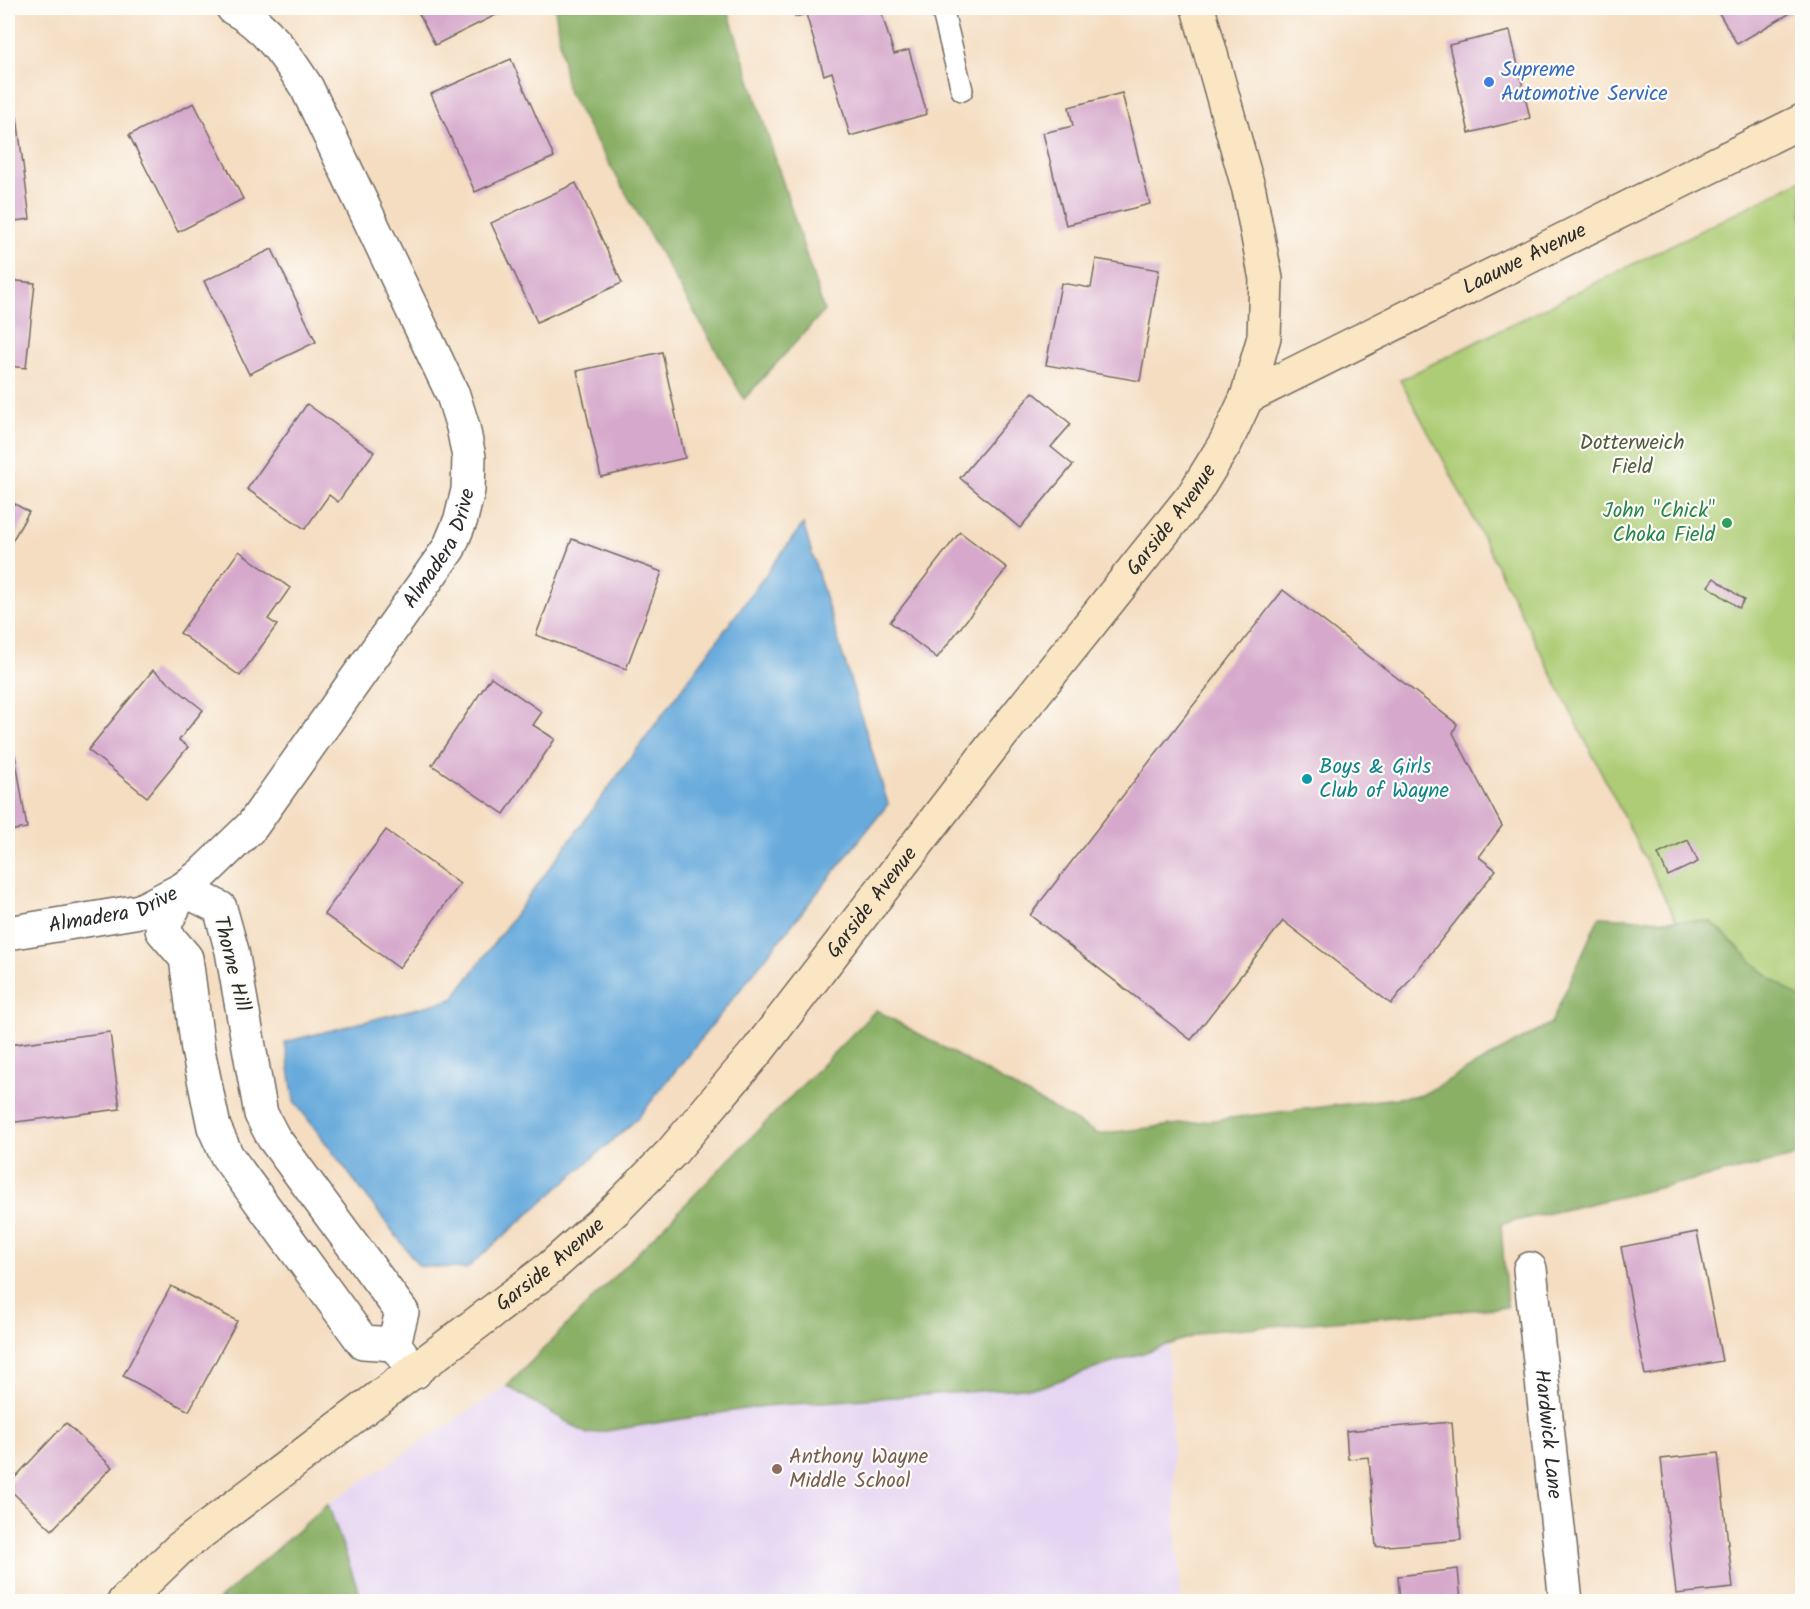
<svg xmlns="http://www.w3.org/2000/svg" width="1810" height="1609" font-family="Kalam,sans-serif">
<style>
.built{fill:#e4d3f2}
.green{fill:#adcc74;stroke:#6c7c50;stroke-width:1.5}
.forest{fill:#8ab066;stroke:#5a6e48;stroke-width:1.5}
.water{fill:#68aadc;stroke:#4a6a84;stroke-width:1.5}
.building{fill:#d6a9cc}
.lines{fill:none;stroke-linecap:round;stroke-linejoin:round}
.lane-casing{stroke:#716960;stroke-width:24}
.street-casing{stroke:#716960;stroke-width:36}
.secondary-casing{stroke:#716960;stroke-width:36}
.lane{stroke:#fff;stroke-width:21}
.street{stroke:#fff;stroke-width:33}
.secondary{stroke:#fbe6c4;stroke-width:33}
.shop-dot{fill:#3f7fe0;stroke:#fdfcf7;stroke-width:2}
.leisure-dot{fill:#2e9e5b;stroke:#fdfcf7;stroke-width:2}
.culture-dot{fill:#0f9aa8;stroke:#fdfcf7;stroke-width:2}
.education-dot{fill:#8d6e63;stroke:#fdfcf7;stroke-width:2}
.labels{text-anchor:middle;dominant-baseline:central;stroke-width:4.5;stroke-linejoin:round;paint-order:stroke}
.shop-label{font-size:21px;fill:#366cbe;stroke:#fdfcf7;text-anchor:start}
.street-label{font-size:21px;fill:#2b2b2b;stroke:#fdfcf7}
.park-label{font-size:21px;fill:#525b41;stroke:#fdfcf7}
.leisure-label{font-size:21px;fill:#27864d;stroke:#fdfcf7;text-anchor:end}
.culture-label{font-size:21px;fill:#0d838f;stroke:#fdfcf7;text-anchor:start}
.education-label{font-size:21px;fill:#785e54;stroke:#fdfcf7;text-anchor:start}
</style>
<rect width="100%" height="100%" fill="#fdfcf7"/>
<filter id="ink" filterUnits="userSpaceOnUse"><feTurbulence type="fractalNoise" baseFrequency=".0167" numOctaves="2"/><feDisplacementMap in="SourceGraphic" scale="12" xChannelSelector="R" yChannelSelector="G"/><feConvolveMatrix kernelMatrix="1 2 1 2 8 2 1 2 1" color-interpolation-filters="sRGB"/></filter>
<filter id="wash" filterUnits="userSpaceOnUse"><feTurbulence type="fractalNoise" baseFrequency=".008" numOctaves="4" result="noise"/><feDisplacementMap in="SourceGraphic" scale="24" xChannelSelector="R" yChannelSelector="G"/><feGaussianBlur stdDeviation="1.35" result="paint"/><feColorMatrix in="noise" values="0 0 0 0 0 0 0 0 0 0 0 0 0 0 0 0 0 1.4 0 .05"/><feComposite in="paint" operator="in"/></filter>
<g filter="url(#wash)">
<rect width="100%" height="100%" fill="#f4ddc1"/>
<!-- built -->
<path class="built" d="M1168 1344 1180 1601H362L328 1504 507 1386 587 1434 764 1406 1040 1387Z"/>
<!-- green -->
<path class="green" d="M1802 180V1133L1712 922 1676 920 1444 461 1400 380Z"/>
<!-- forest -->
<g class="forest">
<path d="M555 8H727L824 311 744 399 567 90Z"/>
<path d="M1599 917 1712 922 1763 972 1802 1000V1155L1501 1224 1507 1307 1209 1331 1040 1387 764 1406 587 1434 507 1386 876 1010 1098 1134 1422 1095 1551 1023Z"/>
<path d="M328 1504 362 1601H217Z"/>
</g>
<!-- water -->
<path class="water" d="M803 524 888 804 637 1119 466 1269 419 1266 294 1101 285 1042 453 999Z"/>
<g id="blocks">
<!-- building -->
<g class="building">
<path d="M416 8H510L435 45Z"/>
<path d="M793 8H880L894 54 909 50 927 114 850 136 832 72 824 75 806 14 795 17Z"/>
<path d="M1716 8H1799L1737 44Z"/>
<path d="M1510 31 1530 118 1469 133 1449 45Z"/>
<path d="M511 59 554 157 475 192 431 94Z"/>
<path d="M1122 93 1150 204 1066 225 1043 133 1073 126 1069 107Z"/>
<path d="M194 103 243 199 178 232 129 135Z"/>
<path d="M17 117 30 219 8 222V118Z"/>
<path d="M576 183 622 283 537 322 491 223Z"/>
<path d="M272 249 316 342 249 374 204 281Z"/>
<path d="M1096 259 1159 270 1140 381 1046 365 1061 283 1091 288Z"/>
<path d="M8 280 35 283 26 368 8 366Z"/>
<path d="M662 352 685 458 601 477 577 371Z"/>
<path d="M1033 392 1071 424 1051 447 1073 465 1020 528 960 478Z"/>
<path d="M307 404 374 452 338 502 329 495 305 529 247 489Z"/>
<path d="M8 500 29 512 8 548Z"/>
<path d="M960 532 1007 568 937 658 890 622Z"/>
<path d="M572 539 662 572 626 669 536 635Z"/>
<path d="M239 551 290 588 268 619 277 625 240 676 180 633Z"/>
<path d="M1714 578 1744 600 1739 608 1708 586Z"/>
<path d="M1283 590 1457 724 1453 733 1502 826 1479 857 1496 870 1391 1004 1283 921 1191 1040 1030 915Z"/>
<path d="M1802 662V689H1801L1796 663Z"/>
<path d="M153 670 203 710 179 740 188 747 147 797 88 750Z"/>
<path d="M491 677 542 712 533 725 555 739 504 814 432 765Z"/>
<path d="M15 755 27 828 8 831V757Z"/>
<path d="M386 830 460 884 399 968 324 914Z"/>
<path d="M1688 840 1698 862 1668 876 1658 854Z"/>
<path d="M110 1032 120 1109 8 1123V1045Z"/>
<path d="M1697 1232 1722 1361 1645 1375 1621 1247Z"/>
<path d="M171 1286 237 1321 189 1411 123 1376Z"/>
<path d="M1452 1422 1461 1540 1376 1547 1369 1457 1348 1459 1346 1431Z"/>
<path d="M66 1423 112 1467 52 1530 8 1488V1485Z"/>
<path d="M1718 1453 1733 1588 1676 1594 1661 1459Z"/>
<path d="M1458 1569 1461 1602H1400L1398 1576Z"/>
</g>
</g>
</g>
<g filter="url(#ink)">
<use href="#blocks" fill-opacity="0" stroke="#716960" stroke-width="1.5"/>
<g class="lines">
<defs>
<path id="lane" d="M942 8 962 90"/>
<g id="street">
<path id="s1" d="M8 933 140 911 183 889 201 875 252 826 449 548 461 519 468 490 469 457 463 427 453 395 307 88C287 57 266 25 233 8"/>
<path id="s2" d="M1530 1269 1566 1602"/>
<path d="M394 1344 402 1312 273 1137 261 1114 232 951 220 908 183 889 162 930 186 958 198 1050 214 1127 227 1156 363 1342 394 1344 415 1372"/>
</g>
<g id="secondary">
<path id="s3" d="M1247 397 1802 121"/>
<path id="s4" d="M124 1602 179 1549 551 1267 616 1209 672 1152 759 1049 991 748 1194 494 1226 442 1247 397 1264 337 1266 279 1249 190 1198 8"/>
</g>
</defs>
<!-- lane casing -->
<use href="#lane" class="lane-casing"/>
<!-- street casing -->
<use href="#street" class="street-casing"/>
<!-- secondary casing -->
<use href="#secondary" class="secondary-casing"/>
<!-- lane -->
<use href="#lane" class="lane"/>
<!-- street -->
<use href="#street" class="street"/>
<!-- secondary -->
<use href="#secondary" class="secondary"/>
</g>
</g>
<!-- markers -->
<circle class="shop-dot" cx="1489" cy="82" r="6"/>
<circle class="leisure-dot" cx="1727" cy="523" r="6"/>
<circle class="culture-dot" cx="1307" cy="779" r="6"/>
<circle class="education-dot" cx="777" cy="1469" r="6"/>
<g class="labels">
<!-- shop labels -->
<g class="shop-label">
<text x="1501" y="70">Supreme<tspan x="1501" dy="24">Automotive Service</tspan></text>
</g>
<!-- street labels -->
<g class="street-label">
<text stroke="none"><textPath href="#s3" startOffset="310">Laauwe Avenue</textPath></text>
<text stroke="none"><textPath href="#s4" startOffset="1516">Garside Avenue</textPath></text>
<text stroke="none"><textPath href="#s1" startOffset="612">Almadera Drive</textPath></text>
<text stroke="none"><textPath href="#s4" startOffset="1030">Garside Avenue</textPath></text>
<text stroke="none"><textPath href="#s1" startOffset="108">Almadera Drive</textPath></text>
<text transform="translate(231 964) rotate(76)">Thorne Hill</text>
<text stroke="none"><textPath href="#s4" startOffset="544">Garside Avenue</textPath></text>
<text stroke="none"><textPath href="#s2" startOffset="166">Hardwick Lane</textPath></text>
</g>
<!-- park labels -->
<g class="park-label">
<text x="1632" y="443">Dotterweich<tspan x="1632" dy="24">Field</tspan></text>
</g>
<!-- leisure labels -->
<g class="leisure-label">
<text x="1715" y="511">John "Chick"<tspan x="1715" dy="24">Choka Field</tspan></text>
</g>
<!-- culture labels -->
<g class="culture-label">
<text x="1319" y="767">Boys &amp; Girls<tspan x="1319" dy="24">Club of Wayne</tspan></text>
</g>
<!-- education labels -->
<g class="education-label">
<text x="789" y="1457">Anthony Wayne<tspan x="789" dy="24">Middle School</tspan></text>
</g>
</g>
<!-- margin -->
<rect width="1810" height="1609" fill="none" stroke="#fdfcf7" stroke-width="30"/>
</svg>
